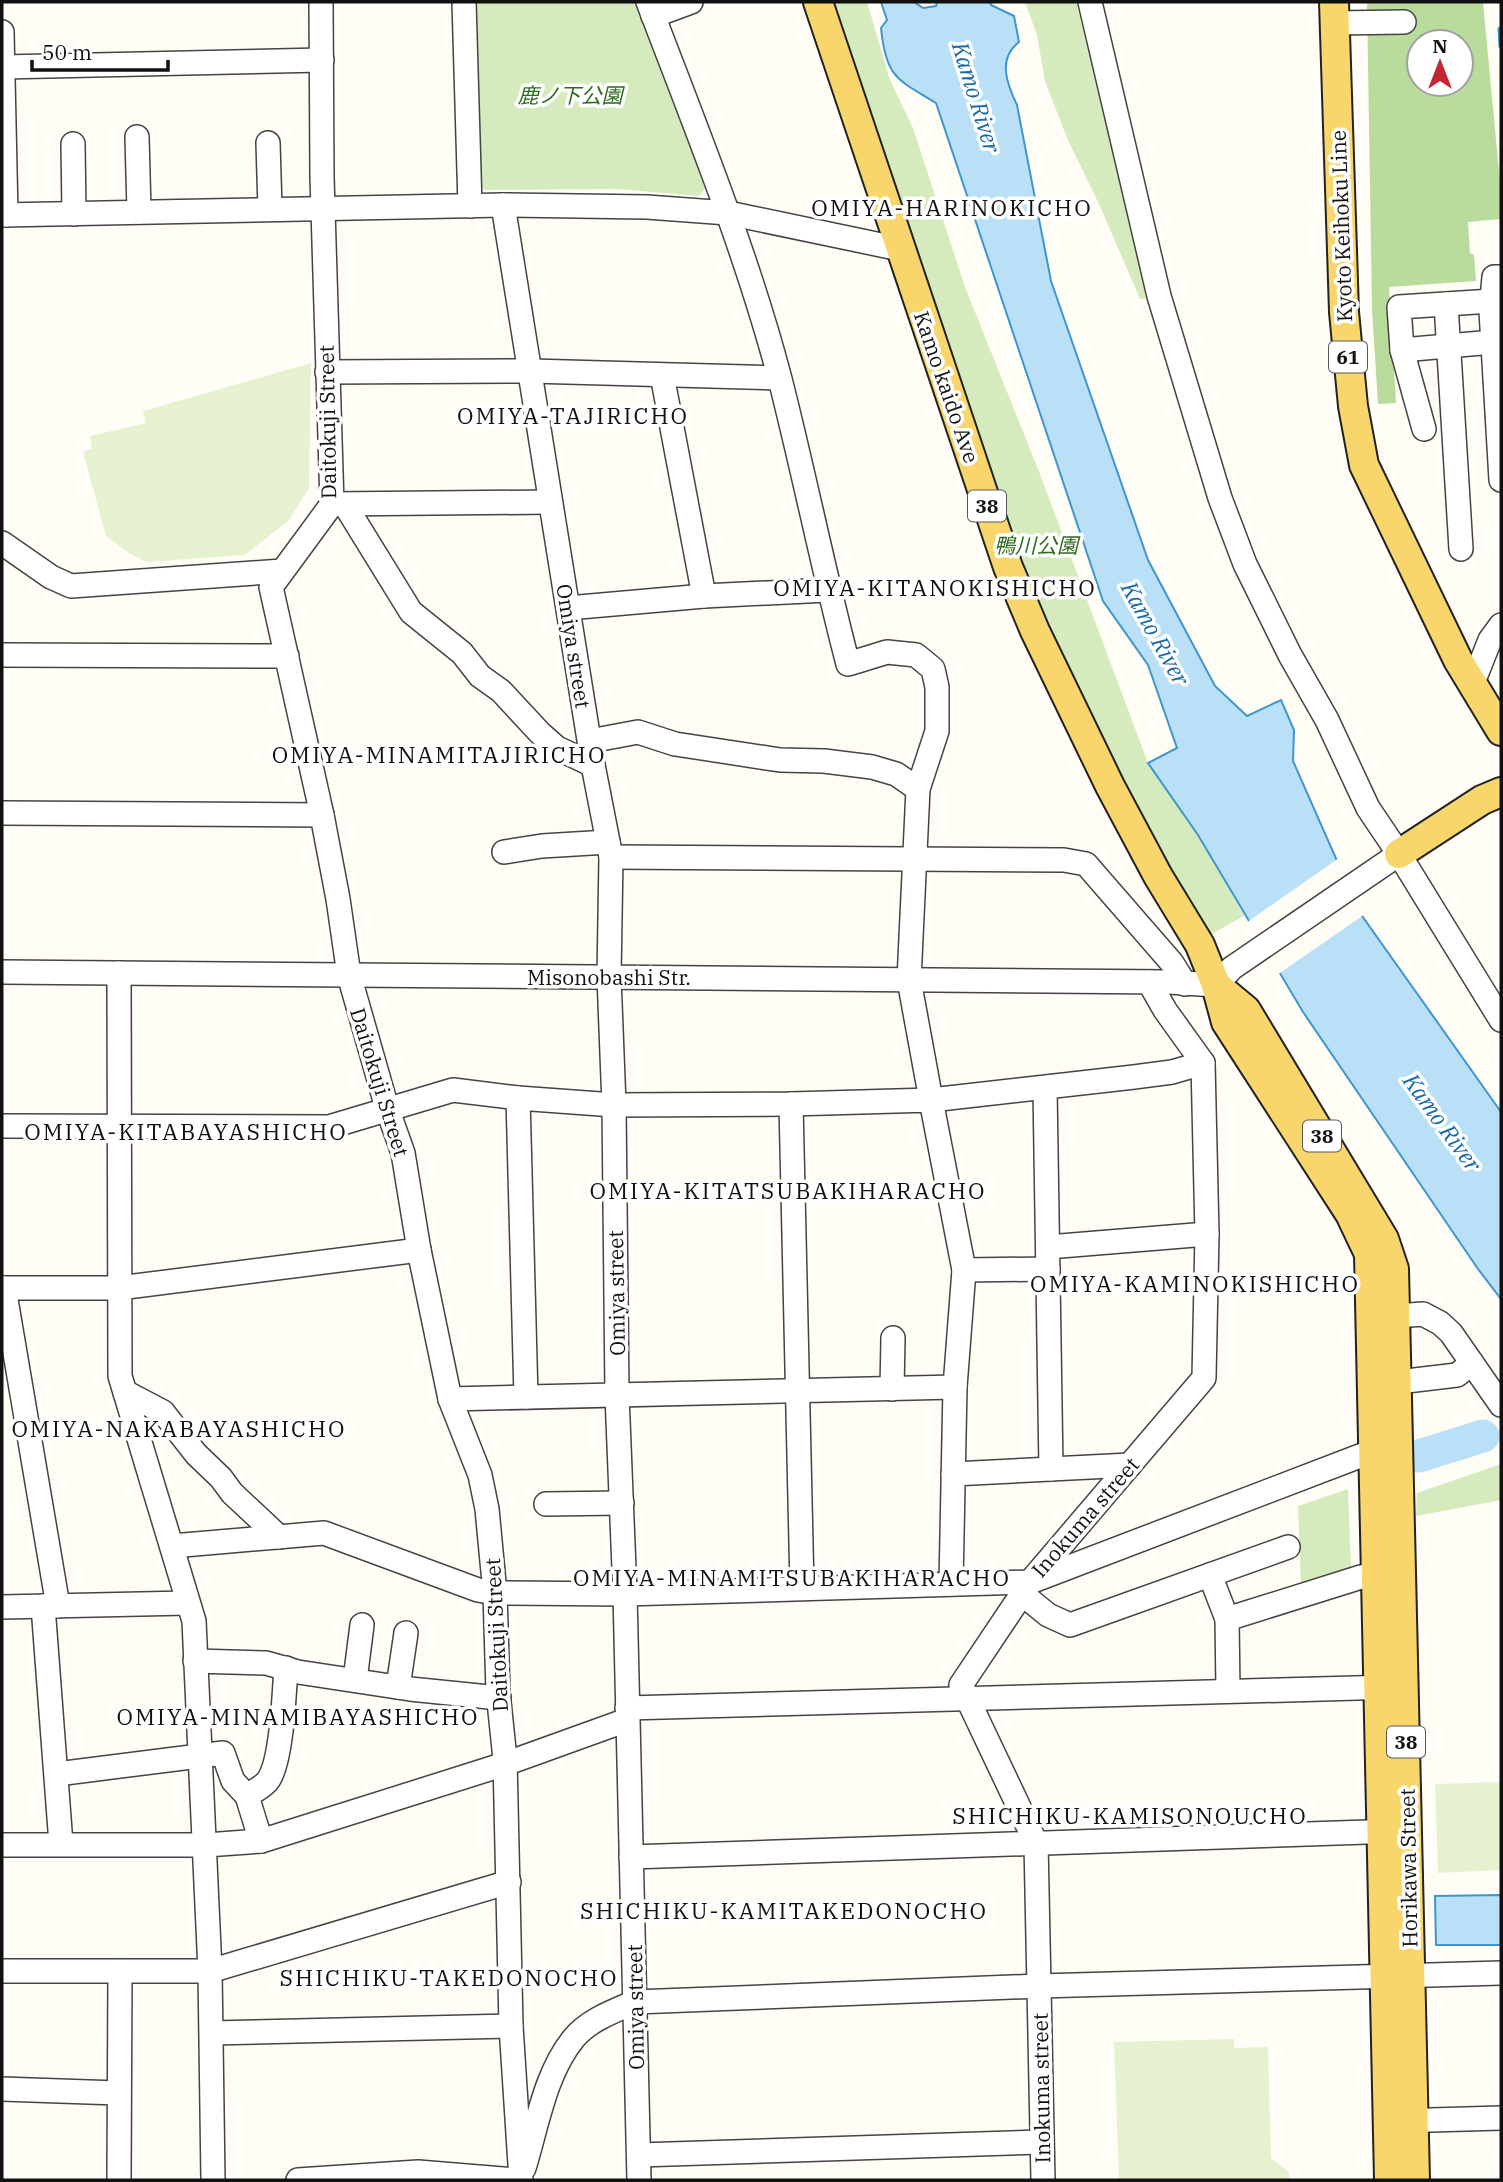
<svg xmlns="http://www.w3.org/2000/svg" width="1503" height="2182" font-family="'IBM Plex Serif','Noto Sans JP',serif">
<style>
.green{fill:#d5ebbd}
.forest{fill:#b9dc9c;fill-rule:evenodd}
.pitch{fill:#e6f2cf}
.water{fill:#b9e0f7;stroke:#3f96cf;stroke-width:2}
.pier{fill:#fffdf5}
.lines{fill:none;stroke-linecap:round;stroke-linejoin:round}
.stream{stroke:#3f96cf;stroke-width:5}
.river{stroke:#b9e0f7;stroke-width:33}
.minor-casing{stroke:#444;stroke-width:26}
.major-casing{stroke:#222;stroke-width:32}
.minor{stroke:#fff;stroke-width:23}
.major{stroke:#f9d66b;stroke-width:28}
.labels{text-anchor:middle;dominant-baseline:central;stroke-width:7;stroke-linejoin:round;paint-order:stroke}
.shield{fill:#fff;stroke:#585858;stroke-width:2}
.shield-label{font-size:19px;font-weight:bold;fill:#111}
.park-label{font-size:21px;font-style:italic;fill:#2f6b1f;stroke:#fff}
.street-label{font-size:21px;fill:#111;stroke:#fff}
.water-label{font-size:23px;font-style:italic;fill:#1768a6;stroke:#fff}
.neighbourhood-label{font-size:23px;letter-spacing:2px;fill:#111;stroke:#fff}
</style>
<rect width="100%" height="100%" fill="#fffdf5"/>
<!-- green -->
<g class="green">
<path d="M471 2H638L705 188 699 196 617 189 485 190 475 178Z"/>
<path d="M824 2H867L890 80 913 128 965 287 1038 469 1148 763 1198 835 1244 916 1204 938 1038 626Z"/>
<path d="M1025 2H1076L1151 298 1140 299 1099 204 1067 138 1045 81 1037 35Z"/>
<path d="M1501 1464V1500L1416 1516 1417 1493Z"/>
<path d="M1348 1489 1351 1568 1301 1586 1298 1506Z"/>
</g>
<!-- forest -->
<path class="forest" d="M1367 2H1483L1501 193V219L1468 222 1470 253 1474 255 1476 281 1389 287 1396 403 1378 404 1372 310ZM1419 42H1461V84H1419Z"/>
<!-- pitch -->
<g class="pitch">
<path d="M311 363 309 488 289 520 245 555 147 562 129 553 106 536 83 452 92 449 90 436 146 423 143 411Z"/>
<path d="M1501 1782V1870L1438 1873 1435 1784Z"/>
<path d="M1234 2039V2048L1268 2047 1271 2158 1289 2172V2180H1119L1114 2042Z"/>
</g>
<!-- water -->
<g class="water">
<path d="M881 2H914L923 8 936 6 937 2H990L991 5 1014 16 1019 42C997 59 1007 84 1017 105L1051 281 1148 560 1215 686 1247 716 1281 700 1294 730 1293 761 1360 913 1501 1112V1299L1478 1269 1303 1012 1198 835 1148 763 1177 748 1148 665 1103 601 936 103C897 79 886 78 881 28L887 20Z"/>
<path d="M1501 1895V1945H1436L1435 1896Z"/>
</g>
<!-- pier -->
<path class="pier" d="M1339 858 1365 914 1277 975 1246 923Z"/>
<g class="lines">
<!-- stream -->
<path class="stream" d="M1500 29 1501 46"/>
<!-- river -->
<path class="river" d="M1419 1456 1483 1436"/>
<defs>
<g id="minor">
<path d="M321 2 322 177 332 504 271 587 322 815 338 899 349 975 387 1108 403 1153 419 1250 450 1399 480 1475 487 1509 495 1593 498 1692 505 1759 511 2026 521 2180"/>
<path d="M464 2 470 206"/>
<path d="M648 2C695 126 746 250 780 379 804 473 823 569 848 664L887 652 916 655 933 669 937 687V731L918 789 909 980 931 1100 1134 1077 1172 1072 1203 1063"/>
<path d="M1090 2 1159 296 1220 498 1245 564 1290 655 1327 720 1368 808 1399 854 1501 1020"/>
<path d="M653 16 691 2"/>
<path d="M1334 23 1404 22"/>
<path d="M2 32 6 215"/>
<path d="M2 67 322 60"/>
<path d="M137 137 139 212"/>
<path d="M268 143 270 209"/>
<path d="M73 144 74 214"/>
<path d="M503 205 593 765 611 857 609 977 614 1105 617 1395 625 1594 639 2180"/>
<path d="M2 215 503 205 647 207 728 213 900 249"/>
<path d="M1501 277H1494L1491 311 1501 480"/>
<path d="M1446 304 1461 549"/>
<path d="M1402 350 1493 342"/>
<path d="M327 372 531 371 779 378"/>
<path d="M662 375 704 596"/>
<path d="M1424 429 1402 350 1399 307 1492 301"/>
<path d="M332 504 550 502"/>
<path d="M345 505 411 612 462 653 480 676 501 691 540 733 557 748 593 765"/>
<path d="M2 543 51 577 71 586 282 571"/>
<path d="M568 608 704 596 828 590"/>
<path d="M2 655 287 656"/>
<path d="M1472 685 1490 640 1501 625"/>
<path d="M590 741 638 732 675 744 721 751 780 760 824 761 872 767 896 774 918 789"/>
<path d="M2 813 322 815"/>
<path d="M504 852 542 846 608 842"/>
<path d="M611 857 1064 860 1086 864 1172 963 1185 984"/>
<path d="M2 972 1168 982 1216 985 1232 968 1399 854"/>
<path d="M119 973 120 1376 194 1621 210 1971 213 2180"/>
<path d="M1045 1088 1051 1469"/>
<path d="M518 1098 526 1397"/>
<path d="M791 1104 802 1588"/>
<path d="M2 1126 329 1127 453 1090 518 1098 614 1105 791 1104 931 1100 964 1270 955 1387 951 1584"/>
<path d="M1048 1247 1207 1234"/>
<path d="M964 1270 1048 1269"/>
<path d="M2 1288H119L419 1250"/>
<path d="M4 1288 58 1606"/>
<path d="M1381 1311 1396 1316 1423 1314 1440 1323 1451 1333 1501 1405"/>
<path d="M1398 1382 1457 1375 1472 1363"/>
<path d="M892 1389 893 1338"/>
<path d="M125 1392 163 1412 196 1454 221 1478 232 1493 279 1537"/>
<path d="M450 1399 955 1387"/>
<path d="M953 1474 1130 1465"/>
<path d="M546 1504 622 1503"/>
<path d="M172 1546 324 1533 478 1590 495 1593 625 1594 1030 1582 1373 1451"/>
<path d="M1210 1575 1227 1619"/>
<path d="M1021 1593 1048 1615 1070 1625 1288 1547"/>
<path d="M43 1606 61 1844"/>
<path d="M2 1607 187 1603"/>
<path d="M195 1661 266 1663 298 1672 410 1689 499 1698"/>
<path d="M355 1680 362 1625"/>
<path d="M398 1687 406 1633"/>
<path d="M1228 1691 1227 1619 1361 1577 1376 1573H1393"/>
<path d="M627 1708 1393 1687"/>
<path d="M57 1774 223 1753 233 1781 247 1796 261 1841"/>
<path d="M247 1796C254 1791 265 1786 269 1779 282 1758 284 1694 286 1668"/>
<path d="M2 1845H206L261 1841 505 1764 627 1720"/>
<path d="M631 1857 1397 1831"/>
<path d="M2 1971H210L509 1882"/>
<path d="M212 2033 511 2026"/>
<path d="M2 2089 118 2093"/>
<path d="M1396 2121 1501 2118"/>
<path d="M639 2155 1042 2142"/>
<path d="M524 2168C537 2126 545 2073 574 2038 589 2020 614 2011 635 2002L1039 1986 1501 1973"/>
<path d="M119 2180 120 1972"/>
<path d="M298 2180 418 2172 515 2180"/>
<path d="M1043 2180 1036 1843 961 1685 1030 1582 1204 1378 1207 1234 1203 1063 1165 1010 1149 982"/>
</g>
<g id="major">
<path d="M818 2 1008 567 1035 631 1110 786 1158 876 1200 945 1216 985 1226 1022 1350 1214 1369 1254 1389 2180"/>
<path d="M1334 2 1344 312 1353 406 1364 465 1458 660 1501 731"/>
<path d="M1399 854 1482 800 1501 792"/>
<path d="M1216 985 1246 1010 1384 1239 1394 1269 1415 2180"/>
</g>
</defs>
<!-- minor casing -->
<use href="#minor" class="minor-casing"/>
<!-- major casing -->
<use href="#major" class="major-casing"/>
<!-- minor -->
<use href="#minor" class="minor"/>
<!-- major -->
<use href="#major" class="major"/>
</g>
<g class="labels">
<!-- shield labels -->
<g class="shield">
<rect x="1329" y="341.5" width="38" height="31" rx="5"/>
<rect x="968" y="490.5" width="38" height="31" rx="5"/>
<rect x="1303" y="1120.5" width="38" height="31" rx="5"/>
<rect x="1387" y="1726.5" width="38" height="31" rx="5"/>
</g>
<g class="shield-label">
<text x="1348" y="357">61</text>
<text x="987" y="506">38</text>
<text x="1322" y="1136">38</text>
<text x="1406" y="1742">38</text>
</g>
<!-- park labels -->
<g class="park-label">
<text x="570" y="95">鹿ノ下公園</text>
<text x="1036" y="545">鴨川公園</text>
</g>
<!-- street labels -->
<g class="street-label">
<text transform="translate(1341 226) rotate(-92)">Kyoto Keihoku Line</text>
<text transform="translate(947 387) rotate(71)">Kamo kaido Ave</text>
<text transform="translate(327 422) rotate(-91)">Daitokuji Street</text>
<text transform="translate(574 646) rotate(81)">Omiya street</text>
<text x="609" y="977">Misonobashi Str.</text>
<text transform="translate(380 1082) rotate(73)">Daitokuji Street</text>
<text transform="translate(616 1293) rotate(-91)">Omiya street</text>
<text transform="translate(1085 1517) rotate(-49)">Inokuma street</text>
<text transform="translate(496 1635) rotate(-93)">Daitokuji Street</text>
<text transform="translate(1408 1868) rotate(-91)">Horikawa Street</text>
<text transform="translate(635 2007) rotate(-91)">Omiya street</text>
<text transform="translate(1041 2088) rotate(-91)">Inokuma street</text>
</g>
<!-- water labels -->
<g class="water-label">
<text transform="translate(977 97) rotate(73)">Kamo River</text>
<text transform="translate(1156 633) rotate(61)">Kamo River</text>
<text transform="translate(1443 1122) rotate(54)">Kamo River</text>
</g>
<!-- neighbourhood labels -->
<g class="neighbourhood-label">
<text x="952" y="207">OMIYA-HARINOKICHO</text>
<text x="573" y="415">OMIYA-TAJIRICHO</text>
<text x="935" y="587">OMIYA-KITANOKISHICHO</text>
<text x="439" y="754">OMIYA-MINAMITAJIRICHO</text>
<text x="186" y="1131">OMIYA-KITABAYASHICHO</text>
<text x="788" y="1190">OMIYA-KITATSUBAKIHARACHO</text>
<text x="1195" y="1283">OMIYA-KAMINOKISHICHO</text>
<text x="179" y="1428">OMIYA-NAKABAYASHICHO</text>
<text x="792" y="1577">OMIYA-MINAMITSUBAKIHARACHO</text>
<text x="298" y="1716">OMIYA-MINAMIBAYASHICHO</text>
<text x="1130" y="1815">SHICHIKU-KAMISONOUCHO</text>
<text x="784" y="1910">SHICHIKU-KAMITAKEDONOCHO</text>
<text x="449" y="1977">SHICHIKU-TAKEDONOCHO</text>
</g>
</g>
<!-- border -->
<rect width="1503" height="2182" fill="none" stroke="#111111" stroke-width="7"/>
<!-- north arrow -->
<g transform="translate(1440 63)"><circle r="33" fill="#ffffff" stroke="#a0a0a0" stroke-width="2"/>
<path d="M0-5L12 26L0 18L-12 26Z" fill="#c4262e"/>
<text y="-10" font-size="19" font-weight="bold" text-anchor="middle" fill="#111111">N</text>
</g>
<!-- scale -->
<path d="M32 60v10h136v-10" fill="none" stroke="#111111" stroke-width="3.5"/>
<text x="42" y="60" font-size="21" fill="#111111" stroke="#ffffff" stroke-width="5" paint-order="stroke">50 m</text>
</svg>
